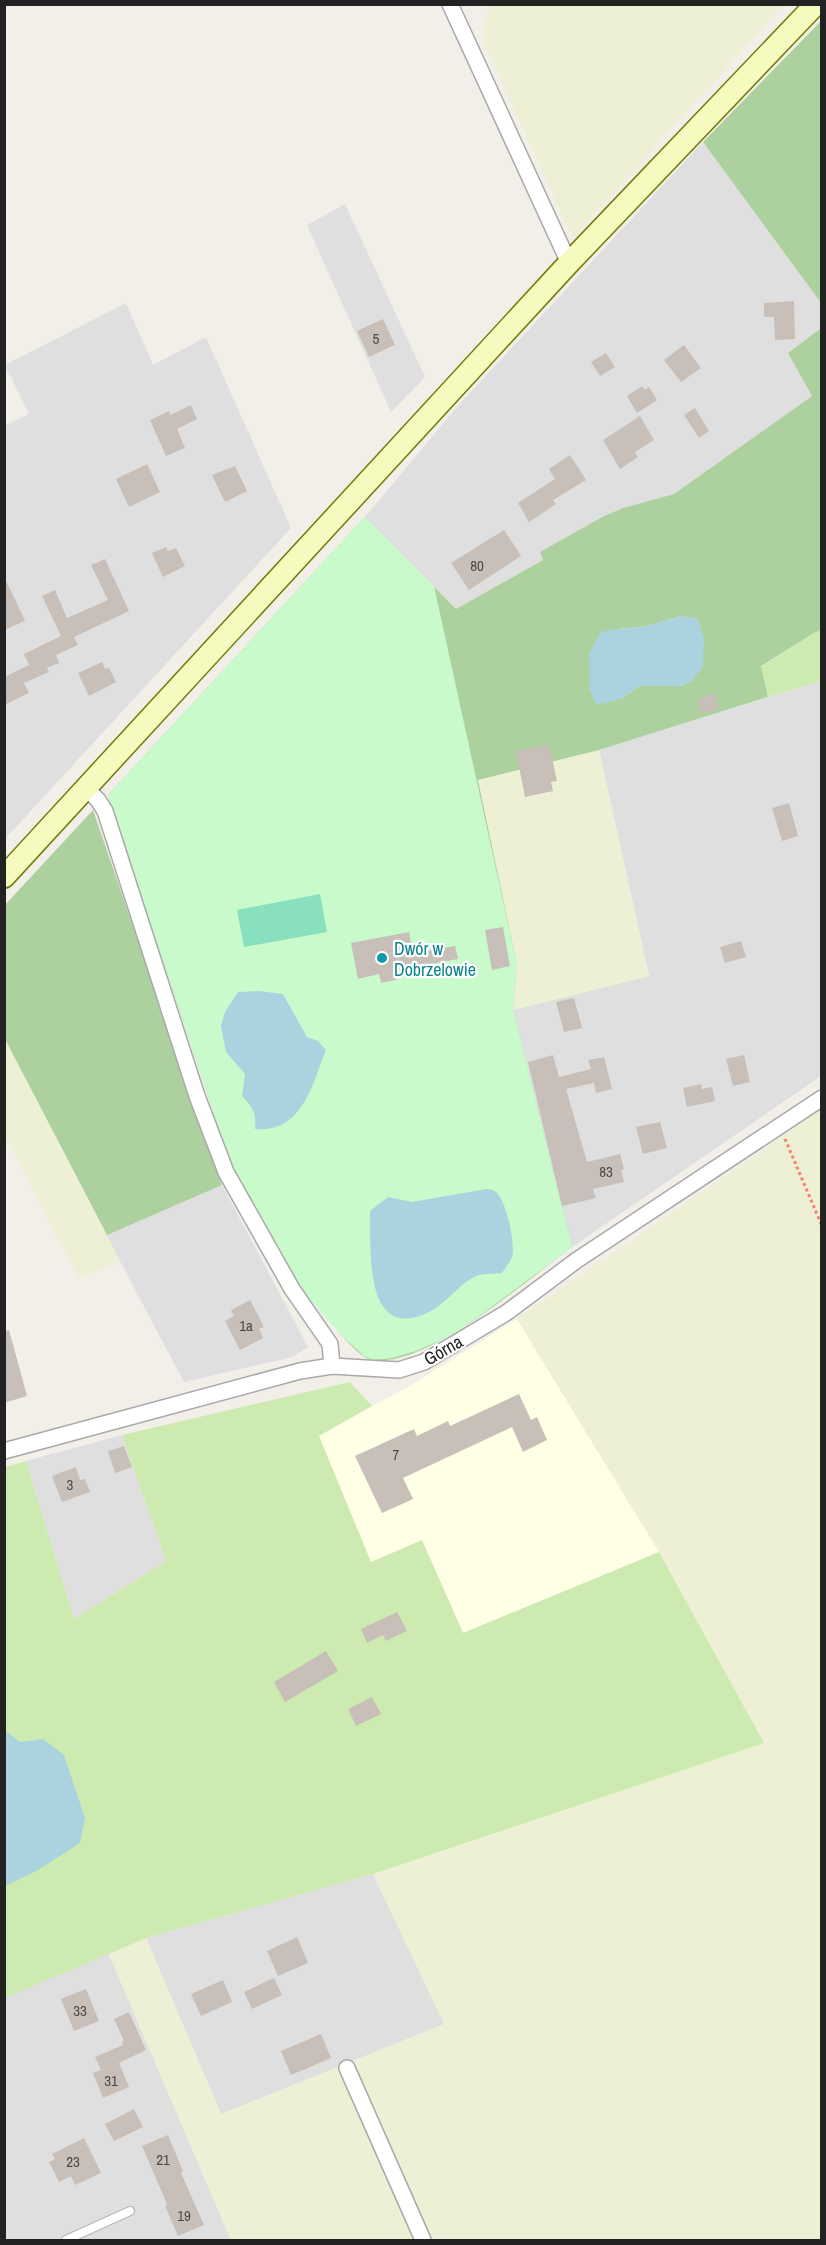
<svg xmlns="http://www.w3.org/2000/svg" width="826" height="2245" font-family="'Archivo Narrow',sans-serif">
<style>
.residential{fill:#e0dfdf}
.education{fill:#ffffe5}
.farmland{fill:#eef0d5}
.grass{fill:#cdebb0}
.forest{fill:#add19e;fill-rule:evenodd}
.park{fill:#c8facc}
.pitch{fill:#88e0be}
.water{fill:#aad3df}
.building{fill:#c7bfb8}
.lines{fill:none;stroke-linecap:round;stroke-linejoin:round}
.lane-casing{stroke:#a9a9a9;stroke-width:10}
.street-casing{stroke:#a9a9a9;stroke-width:18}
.secondary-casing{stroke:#707d05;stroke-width:24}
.path{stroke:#fa8072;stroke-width:3;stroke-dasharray:3 3;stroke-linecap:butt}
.lane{stroke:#fff;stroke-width:8}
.street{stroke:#fff;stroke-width:15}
.secondary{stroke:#f7fabf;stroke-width:21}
.culture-dot{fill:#0f9aa8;stroke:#fff;stroke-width:2}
.labels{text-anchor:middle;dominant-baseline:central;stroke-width:4.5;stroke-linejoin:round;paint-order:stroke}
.number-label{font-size:15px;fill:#4b4948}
.culture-label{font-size:18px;fill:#0d838f;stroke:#fff;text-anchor:start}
.street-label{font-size:18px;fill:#222;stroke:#fff}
</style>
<rect width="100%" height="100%" fill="#f2efe9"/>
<!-- residential -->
<g class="residential">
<path d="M703 142 821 303V328L788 353 812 396 674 494 623 508 602 517 541 552 543 560 456 609 365 517 456 408Z"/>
<path d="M345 204 425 377 391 412 307 225Z"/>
<path d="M126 303 153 365 206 337 291 528 5 839 4 426 29 414 5 365Z"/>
<path d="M821 681V1076L572 1247 513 1010 649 976 599 750Z"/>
<path d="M222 1185 308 1347 293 1357 184 1382 104 1231Z"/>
<path d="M122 1435 166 1561 74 1619 26 1461Z"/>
<path d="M373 1874 445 2024 221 2114 146 1938Z"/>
<path d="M108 1952 231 2240H5L4 1998Z"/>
</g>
<!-- education -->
<path class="education" d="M517 1319 659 1552 463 1633 422 1541 371 1563 318 1435 408 1387Z"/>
<!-- farmland -->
<g class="farmland">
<path d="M489 5V4L783 5 573 238 482 39Z"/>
<path d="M599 750 649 976 513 1010 517 965 478 780Z"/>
<path d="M5 1039 120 1261 80 1279 5 1137Z"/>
<path d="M821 1110V2240H231L108 1952 146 1938 221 2114 444 2024 373 1874 763 1743 659 1552 517 1319Z"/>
</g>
<!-- grass -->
<g class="grass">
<path d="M821 630V681L768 697 761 667 814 633Z"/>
<path d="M350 1382 372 1406 319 1436 371 1562 422 1540 463 1633 659 1552 764 1743 373 1874 146 1938 5 1998V1467L26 1461 74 1619 166 1561 122 1435Z"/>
</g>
<!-- forest -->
<g class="forest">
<path d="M821 21V303L703 142Z"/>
<path d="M821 328V630L814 633 761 666 768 697 599 750 478 780 517 965 513 1010 572 1247C528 1279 428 1368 373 1360 360 1358 349 1342 340 1334L234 1173 108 795 365 517 456 609 543 560 540 552 602 517 623 508 674 494 812 396 788 353ZM681 616 692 681 679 686H639L621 699 618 629 648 626Z"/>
<path d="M93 810 222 1185 107 1235 5 1039 4 906Z"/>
</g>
<!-- park -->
<path class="park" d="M365 517 434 586 517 965 513 1010 572 1247 478 1317 450 1336 416 1351 392 1358 373 1360 364 1356 340 1334 296 1283 234 1173 108 795Z"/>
<!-- pitch -->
<path class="pitch" d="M320 894 327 932 244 947 237 910Z"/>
<!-- water -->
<g class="water">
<path d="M681 616 698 618 704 638 703 666 692 681 679 686H639L621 699 597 705 590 691 589 653 601 632 618 629 648 626Z"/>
<path d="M259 991 283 994 307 1037 318 1041 326 1050C312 1084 303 1133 255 1129 257 1114 252 1106 242 1096L245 1074 226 1052 221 1026 225 1012 238 992Z"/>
<path d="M487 1189C490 1189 493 1190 496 1192 506 1200 516 1244 512 1257 510 1262 505 1268 502 1273 494 1274 481 1273 474 1277 457 1286 445 1305 427 1313 363 1342 371 1248 370 1211L388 1197 412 1202Z"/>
<path d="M4 1730 20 1742 43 1739 64 1755 85 1818 80 1843 38 1870 5 1886Z"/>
</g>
<!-- building -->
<g class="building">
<path d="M794 301 795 339 775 340 774 317H764V303Z"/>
<path d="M383 319 395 345 369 357 357 331Z"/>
<path d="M684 345 701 368 681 382 664 360Z"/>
<path d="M606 353 615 367 600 376 591 362Z"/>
<path d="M642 386 645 390 649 387 657 400 637 413 627 396Z"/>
<path d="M191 405 197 419 177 429 185 448 166 456 150 420 169 411 170 415Z"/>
<path d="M695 408 709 431 699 438 684 415Z"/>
<path d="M640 416 654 440 635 452 638 457 620 469 603 440Z"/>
<path d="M570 455 586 480 553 500 556 504 529 522 518 503 555 479 549 469Z"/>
<path d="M147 464 160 492 129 507 116 479Z"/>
<path d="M235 466 247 491 225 502 212 475Z"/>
<path d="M504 530 521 556 469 590 451 563Z"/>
<path d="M166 547 168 551 176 548 185 566 163 577 152 553Z"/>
<path d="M105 559 129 611 74 637 78 645 56 655 59 663 47 668 49 672 24 683 29 693 4 705V677L29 665 24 654 61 636 42 596 55 590 67 618 108 600 91 565Z"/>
<path d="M4 576 25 621 4 630Z"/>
<path d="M102 662 105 669 109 668 116 682 89 696 78 673Z"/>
<path d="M715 693 719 709 701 714 697 699Z"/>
<path d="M549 744 557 781 551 782 553 791 525 797 516 751Z"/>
<path d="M789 803 798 836 782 841 772 808Z"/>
<path d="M503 927 510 966 492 970 485 930Z"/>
<path d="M409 932 413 953 455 946 458 959 394 971 396 980 381 983 379 974 358 979 351 943Z"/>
<path d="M741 941 746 957 725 963 720 947Z"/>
<path d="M574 998 582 1028 564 1032 556 1002Z"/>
<path d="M553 1055 559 1077 591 1069 588 1060 604 1057 612 1089 596 1093 594 1083 566 1089 587 1162 620 1154 624 1169 621 1170 624 1182 593 1189 596 1198 562 1206 528 1062Z"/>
<path d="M744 1055 750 1082 733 1086 726 1059Z"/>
<path d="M701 1084 702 1089 712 1087 715 1101 687 1107 683 1088Z"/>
<path d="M660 1122 667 1148 643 1154 636 1127Z"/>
<path d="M250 1300 264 1327 259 1329 263 1338 240 1350 225 1321 234 1316 231 1310Z"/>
<path d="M9 1330 27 1396 4 1403V1331Z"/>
<path d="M519 1394 531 1420 537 1417 547 1440 523 1452 512 1427 403 1478 413 1499 382 1513 355 1456 414 1429 417 1436 448 1421 450 1426Z"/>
<path d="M124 1446 132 1467 115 1473 108 1451Z"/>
<path d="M76 1467 80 1480 85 1479 90 1492 62 1502 52 1476Z"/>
<path d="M397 1612 407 1631 386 1641 383 1635 367 1643 361 1629Z"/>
<path d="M326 1651 338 1671 285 1702 274 1682Z"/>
<path d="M372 1697 381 1714 356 1726 348 1709Z"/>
<path d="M297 1937 308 1963 278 1976 267 1951Z"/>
<path d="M274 1978 282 1995 252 2009 244 1992Z"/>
<path d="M223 1980 232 2002 201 2016 191 1994Z"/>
<path d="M86 1989 99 2021 74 2031 61 1999Z"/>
<path d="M129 2012 146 2050 119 2063 129 2087 103 2098 93 2073 101 2070 95 2057 123 2045 122 2042 124 2041 114 2019Z"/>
<path d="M321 2034 331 2058 291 2075 281 2051Z"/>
<path d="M134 2109 143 2127 114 2141 105 2124Z"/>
<path d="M168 2135 183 2171 181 2173 204 2225 178 2236 165 2206 167 2204 142 2146Z"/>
<path d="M84 2138 101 2173 75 2185 71 2176 59 2182 49 2162 55 2159 52 2154Z"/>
</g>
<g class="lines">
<defs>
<path id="lane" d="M66 2240 130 2211"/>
<g id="street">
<path d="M450 4 569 263"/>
<path d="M87 789 98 800 105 811 197 1096 226 1172 292 1289 330 1344 332 1366"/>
<path d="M4 1451 300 1371 332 1366 399 1370 424 1362 506 1313 577 1260 822 1098"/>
<path d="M347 2068 423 2240"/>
</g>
<path id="secondary" d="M4 877 569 263 816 4"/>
</defs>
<!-- lane casing -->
<use href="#lane" class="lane-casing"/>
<!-- street casing -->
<use href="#street" class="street-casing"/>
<!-- secondary casing -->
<use href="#secondary" class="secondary-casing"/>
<!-- path -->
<path class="path" d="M785 1139 822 1226"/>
<!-- lane -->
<use href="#lane" class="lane"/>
<!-- street -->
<use href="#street" class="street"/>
<!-- secondary -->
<use href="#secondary" class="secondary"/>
</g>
<!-- markers -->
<circle class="culture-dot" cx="382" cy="958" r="6"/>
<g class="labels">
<!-- number labels -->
<g class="number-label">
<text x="376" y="338">5</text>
<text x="477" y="565">80</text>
<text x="606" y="1171">83</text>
<text x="246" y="1325">1a</text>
<text x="396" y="1454">7</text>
<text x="70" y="1484">3</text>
<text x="80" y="2010">33</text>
<text x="111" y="2080">31</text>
<text x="163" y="2159">21</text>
<text x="73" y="2161">23</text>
<text x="184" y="2215">19</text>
</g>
<!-- culture labels -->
<g class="culture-label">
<text x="394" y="948">Dwór w<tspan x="394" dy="21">Dobrzelowie</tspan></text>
</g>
<!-- street labels -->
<g class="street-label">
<text transform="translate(443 1350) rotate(-30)">Górna</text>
</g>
</g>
<!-- border -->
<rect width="826" height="2245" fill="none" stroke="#222222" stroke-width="12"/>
</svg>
